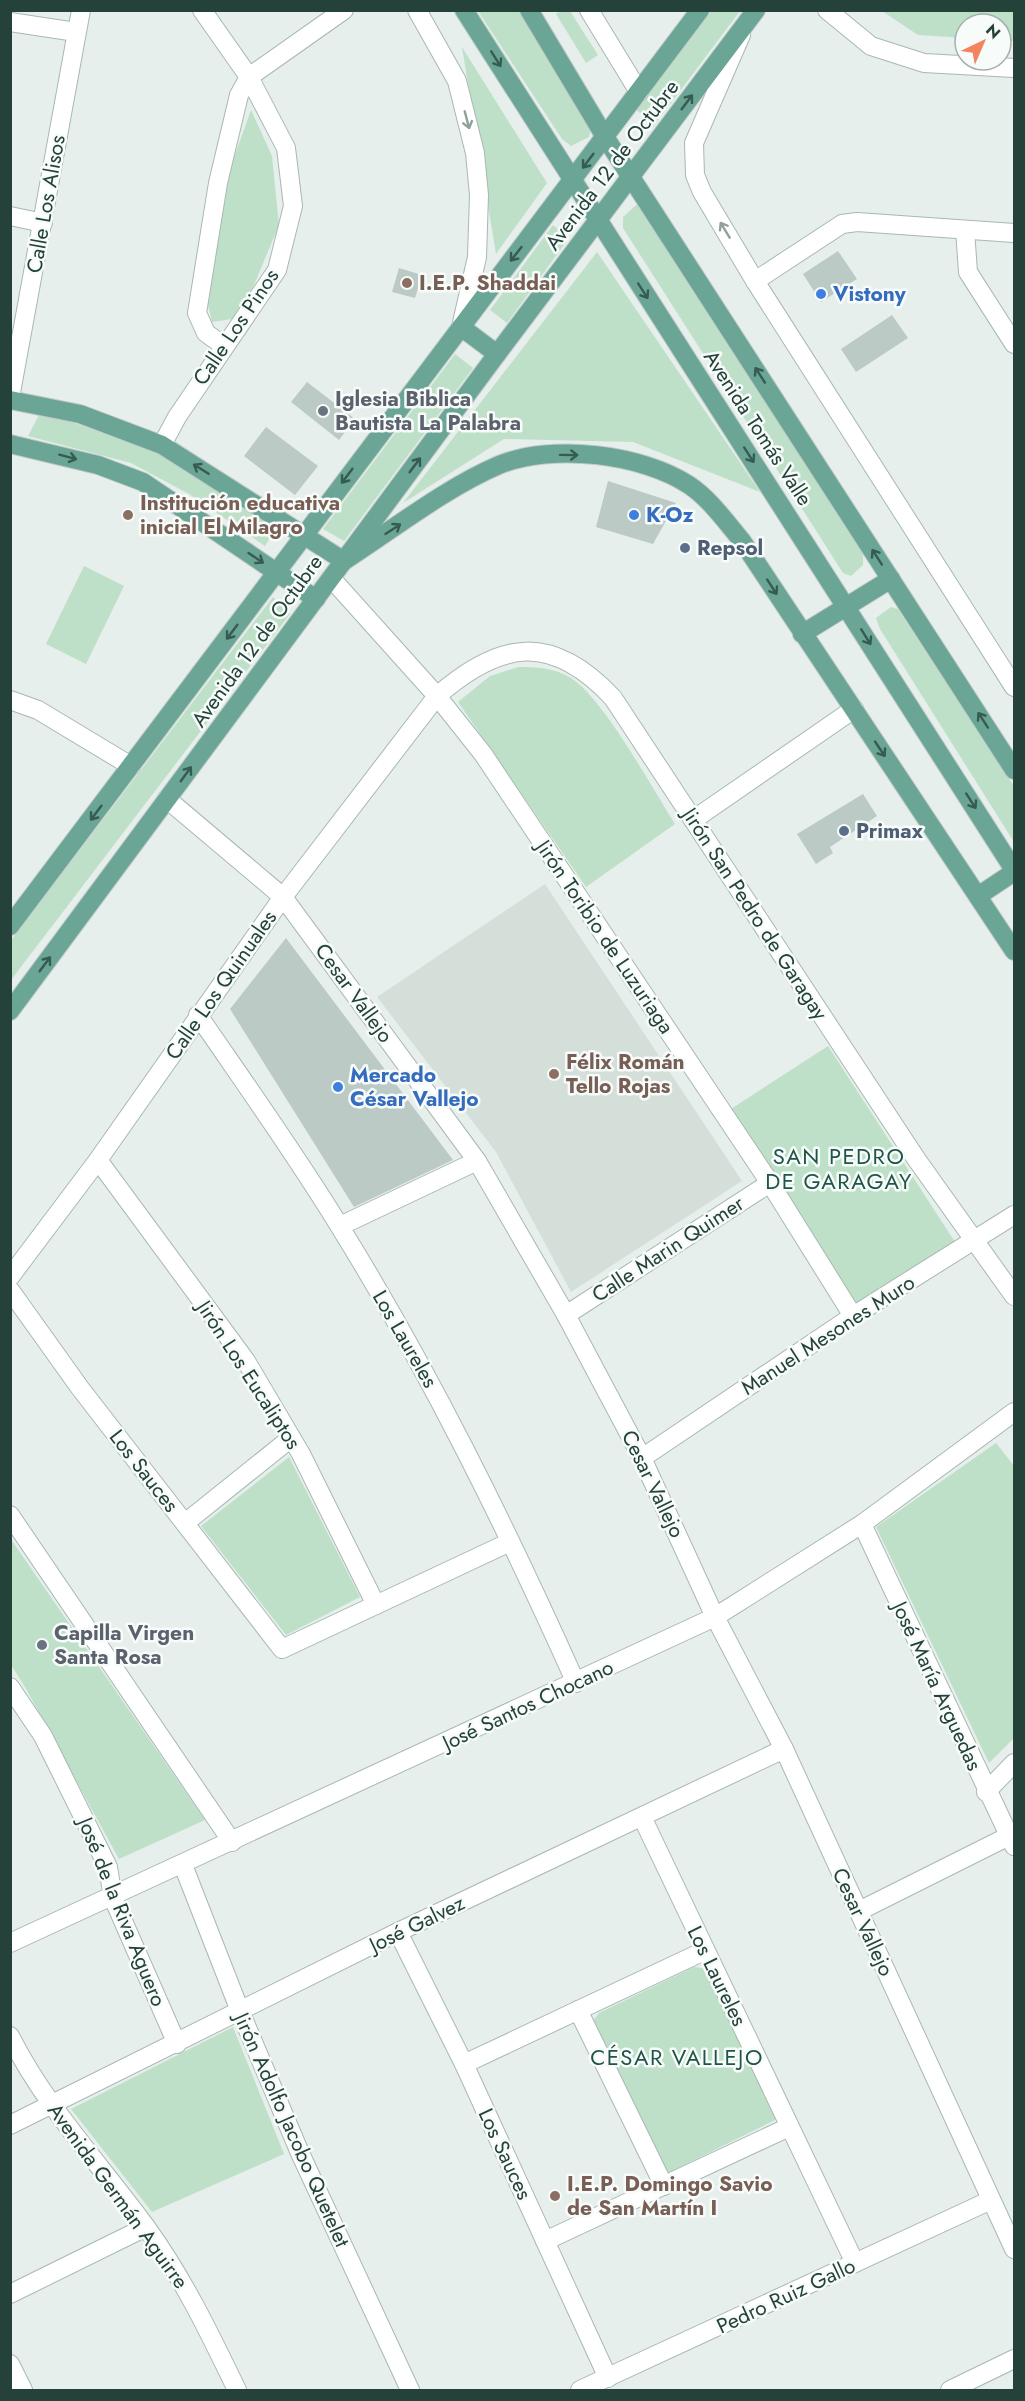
<svg xmlns="http://www.w3.org/2000/svg" width="1025" height="2401" font-family="Jost,sans-serif">
<style>
.built{fill:#d4dfda}
.green{fill:#bfe0c8}
.building{fill:#bbcac4}
.lines{fill:none;stroke-linecap:round;stroke-linejoin:round}
.minor-casing{stroke:#a8b8b2;stroke-width:20}
.major-casing{stroke:#c2cac8;stroke-width:20}
.minor{stroke:#fff;stroke-width:18}
.major{stroke:#6aa596;stroke-width:18}
.oneway{stroke:#365b51}
.oneway2{stroke:#92a09c}
.education-dot{fill:#8d6e63;stroke:#f7fbf9;stroke-width:2}
.shop-dot{fill:#3f7fe0;stroke:#f7fbf9;stroke-width:2}
.worship-dot{fill:#6b7280;stroke:#f7fbf9;stroke-width:2}
.service-dot{fill:#5c6f8a;stroke:#f7fbf9;stroke-width:2}
.labels{text-anchor:middle;dominant-baseline:central;stroke-width:5;stroke-linejoin:round;paint-order:stroke}
.street-label{font-size:21px;fill:#24423a;stroke:#f7fbf9}
.education-label{font-size:21px;font-weight:bold;fill:#785e54;stroke:#f7fbf9;text-anchor:start}
.shop-label{font-size:21px;font-weight:bold;fill:#366cbe;stroke:#f7fbf9;text-anchor:start}
.worship-label{font-size:21px;font-weight:bold;fill:#5b616d;stroke:#f7fbf9;text-anchor:start}
.service-label{font-size:21px;font-weight:bold;fill:#4e5e75;stroke:#f7fbf9;text-anchor:start}
.neighbourhood-label{font-size:22px;letter-spacing:1.5px;fill:#1f5548;stroke:#f7fbf9}
</style>
<rect width="100%" height="100%" fill="#e6efeb"/>
<!-- built -->
<path class="built" d="M545 884 742 1181 571 1292 496 1152 377 997Z"/>
<!-- green -->
<g class="green">
<path d="M478 11H519L591 127 589 137 571 146 562 139Z"/>
<path d="M560 11H570L598 55 586 63 556 14Z"/>
<path d="M711 11H740L653 127 636 109Z"/>
<path d="M882 11H1014V41L1001 40V24H965V38L918 35Z"/>
<path d="M462 47 547 183 496 254Z"/>
<path d="M251 110 272 156 279 225 254 285 232 319 212 322 207 301 231 166Z"/>
<path d="M636 205 644 206 863 551V565L851 576 843 573 623 228V217Z"/>
<path d="M553 225 569 238 507 323 490 310Z"/>
<path d="M597 252 760 492 633 442 504 439 403 503Z"/>
<path d="M455 354 473 368 344 541 323 529Z"/>
<path d="M41 411 170 457 277 525 265 546 189 494 131 463 28 436Z"/>
<path d="M84 566 124 586 86 664 46 644Z"/>
<path d="M273 597 290 614 11 980V940Z"/>
<path d="M891 607 898 609 1014 786V842L880 629 876 618Z"/>
<path d="M518 667C537 667 555 668 571 678 604 699 652 788 675 824L586 887 458 702 490 676Z"/>
<path d="M828 1046 955 1242 857 1305 731 1109Z"/>
<path d="M996 1443 1014 1466V1738L989 1763 876 1527Z"/>
<path d="M289 1457 360 1597 286 1635 201 1526Z"/>
<path d="M10 1538 205 1820 119 1859 25 1687 11 1665Z"/>
<path d="M694 1967 709 1969 777 2119 668 2173 658 2169 593 2021 599 2013Z"/>
<path d="M233 2027 284 2154 152 2212 71 2109Z"/>
</g>
<!-- building -->
<g class="building">
<path d="M838 251 857 279 821 302 803 274Z"/>
<path d="M399 268 422 275 415 298 392 292Z"/>
<path d="M892 315 908 338 856 372 841 349Z"/>
<path d="M307 382 355 419 339 440 291 402Z"/>
<path d="M266 427 318 466 295 495 244 456Z"/>
<path d="M608 481 676 503 653 544 596 527Z"/>
<path d="M863 794 877 816 830 847 833 853 816 864 797 834Z"/>
<path d="M286 938 453 1160 354 1207 230 1009Z"/>
</g>
<g class="lines">
<defs>
<g id="minor">
<path d="M417 10 457 81 475 153 479 195 477 257 461 327"/>
<path d="M589 10 639 92"/>
<path d="M827 10 871 46 924 63 1014 68"/>
<path d="M10 22 76 32"/>
<path d="M741 35 694 143 695 175 702 192 755 281 1014 687"/>
<path d="M10 216 43 223"/>
<path d="M965 230 968 272 1014 344"/>
<path d="M755 281 842 224 857 222 1014 233"/>
<path d="M224 346 206 333 197 313 218 183 239 95 249 77 344 10"/>
<path d="M10 398 81 10"/>
<path d="M162 445 177 417 277 270 293 206 286 148 249 77 202 10"/>
<path d="M331 578 437 696 483 754 770 1183 853 1316"/>
<path d="M10 700 38 710 131 766"/>
<path d="M167 799 283 897 477 1161 566 1315 642 1458 715 1617 784 1749 1014 2249"/>
<path d="M693 820 854 709"/>
<path d="M198 1015C246 1085 296 1155 340 1227 430 1372 506 1527 576 1683"/>
<path d="M98 1160 246 1361 301 1454 376 1605"/>
<path d="M340 1226 477 1161"/>
<path d="M10 1277 98 1160 283 897 437 696C501 640 552 633 613 698L917 1160 1014 1296"/>
<path d="M10 1290 80 1388 282 1649 510 1542"/>
<path d="M566 1315 770 1183"/>
<path d="M642 1458 853 1316 1014 1215"/>
<path d="M10 1515 232 1842"/>
<path d="M185 1523 291 1438"/>
<path d="M862 1524 1014 1846"/>
<path d="M10 1687 43 1736 108 1867 113 1898 177 2044"/>
<path d="M986 1792 1014 1763"/>
<path d="M642 1817 855 2263"/>
<path d="M183 1865 240 2011 300 2153 410 2390"/>
<path d="M859 1911 1009 1836"/>
<path d="M398 1932 464 2064 608 2378"/>
<path d="M10 1943 715 1617 862 1524 1014 1412"/>
<path d="M578 2010 664 2186"/>
<path d="M10 2036C45 2106 100 2164 146 2227 183 2278 210 2334 237 2390"/>
<path d="M464 2064 704 1951"/>
<path d="M10 2125 398 1932 784 1749"/>
<path d="M545 2241 789 2127"/>
<path d="M10 2294 146 2227"/>
<path d="M10 2364 23 2390"/>
<path d="M580 2390 991 2200"/>
<path d="M950 2390 1014 2359"/>
</g>
<g id="major">
<path d="M464 10 1014 870"/>
<path d="M529 10 605 137 1014 770"/>
<path d="M461 327 497 354"/>
<path d="M10 400 80 414 162 445 344 561C392 530 447 487 499 465 552 443 642 454 689 485 710 499 726 522 742 541L1014 951"/>
<path d="M10 444 98 465 143 482 316 599"/>
<path d="M802 634 891 579"/>
<path d="M978 896 1014 872"/>
<path d="M10 926 700 10"/>
<path d="M10 1011 497 354 756 10"/>
</g>
</defs>
<!-- minor casing -->
<use href="#minor" class="minor-casing"/>
<!-- major casing -->
<use href="#major" class="major-casing"/>
<!-- minor -->
<use href="#minor" class="minor"/>
<!-- major -->
<use href="#major" class="major"/>
</g>
<!-- one-way arrows -->
<defs><path id="oneway-shaft" d="M-6 0H5M1.5-3L5.5 0L1.5 3" fill="none" stroke-width="1.6" stroke-linecap="round" stroke-linejoin="round" transform="scale(1.5)"/></defs>
<g class="oneway">
<use href="#oneway-shaft" transform="translate(496 59) rotate(58)"/>
<use href="#oneway-shaft" transform="translate(687 102) rotate(-53)"/>
<use href="#oneway-shaft" transform="translate(588 161) rotate(127)"/>
<use href="#oneway-shaft" transform="translate(516 254) rotate(128)"/>
<use href="#oneway-shaft" transform="translate(643 291) rotate(57)"/>
<use href="#oneway-shaft" transform="translate(760 375) rotate(-123)"/>
<use href="#oneway-shaft" transform="translate(569 455) rotate(1)"/>
<use href="#oneway-shaft" transform="translate(749 455) rotate(57)"/>
<use href="#oneway-shaft" transform="translate(68 457) rotate(15)"/>
<use href="#oneway-shaft" transform="translate(415 465) rotate(-53)"/>
<use href="#oneway-shaft" transform="translate(201 469) rotate(-148)"/>
<use href="#oneway-shaft" transform="translate(347 476) rotate(127)"/>
<use href="#oneway-shaft" transform="translate(393 529) rotate(-33)"/>
<use href="#oneway-shaft" transform="translate(877 557) rotate(-123)"/>
<use href="#oneway-shaft" transform="translate(256 558) rotate(34)"/>
<use href="#oneway-shaft" transform="translate(772 587) rotate(57)"/>
<use href="#oneway-shaft" transform="translate(232 632) rotate(127)"/>
<use href="#oneway-shaft" transform="translate(866 637) rotate(58)"/>
<use href="#oneway-shaft" transform="translate(983 720) rotate(-123)"/>
<use href="#oneway-shaft" transform="translate(880 749) rotate(56)"/>
<use href="#oneway-shaft" transform="translate(186 774) rotate(-54)"/>
<use href="#oneway-shaft" transform="translate(971 801) rotate(57)"/>
<use href="#oneway-shaft" transform="translate(96 813) rotate(127)"/>
<use href="#oneway-shaft" transform="translate(45 964) rotate(-53)"/>
</g>
<g class="oneway2">
<use href="#oneway-shaft" transform="translate(467 120) rotate(75)"/>
<use href="#oneway-shaft" transform="translate(725 230) rotate(-121)"/>
</g>
<!-- markers -->
<g class="education-dot">
<circle cx="407" cy="283" r="6"/>
<circle cx="128" cy="515" r="6"/>
<circle cx="554" cy="1074" r="6"/>
<circle cx="555" cy="2196" r="6"/>
</g>
<g class="shop-dot">
<circle cx="821" cy="294" r="6"/>
<circle cx="634" cy="515" r="6"/>
<circle cx="338" cy="1087" r="6"/>
</g>
<g class="worship-dot">
<circle cx="323" cy="411" r="6"/>
<circle cx="42" cy="1645" r="6"/>
</g>
<g class="service-dot">
<circle cx="685" cy="548" r="6"/>
<circle cx="844" cy="831" r="6"/>
</g>
<g class="labels">
<!-- street labels -->
<g class="street-label">
<text transform="translate(612 165) rotate(-53)">Avenida 12 de Octubre</text>
<text transform="translate(46 204) rotate(-80)">Calle Los Alisos</text>
<text transform="translate(236 327) rotate(-56)">Calle Los Pinos</text>
<text transform="translate(758 428) rotate(57)">Avenida Tomás Valle</text>
<text transform="translate(257 641) rotate(-54)">Avenida 12 de Octubre</text>
<text transform="translate(755 914) rotate(57)">Jirón San Pedro de Garagay</text>
<text transform="translate(605 937) rotate(56)">Jirón Toribio de Luzuriaga</text>
<text transform="translate(221 985) rotate(-55)">Calle Los Quinuales</text>
<text transform="translate(354 993) rotate(54)">Cesar Vallejo</text>
<text transform="translate(668 1249) rotate(-33)">Calle Marin Quimer</text>
<text transform="translate(828 1335) rotate(-33)">Manuel Mesones Muro</text>
<text transform="translate(405 1339) rotate(60)">Los Laureles</text>
<text transform="translate(249 1375) rotate(57)">Jirón Los Eucaliptos</text>
<text transform="translate(144 1471) rotate(52)">Los Sauces</text>
<text transform="translate(653 1484) rotate(64)">Cesar Vallejo</text>
<text transform="translate(937 1686) rotate(65)">José María Arguedas</text>
<text transform="translate(528 1705) rotate(-25)">José Santos Chocano</text>
<text transform="translate(122 1912) rotate(68)">José de la Riva Aguero</text>
<text transform="translate(863 1922) rotate(65)">Cesar Vallejo</text>
<text transform="translate(417 1924) rotate(-26)">José Galvez</text>
<text transform="translate(717 1976) rotate(64)">Los Laureles</text>
<text transform="translate(292 2130) rotate(66)">Jirón Adolfo Jacobo Quetelet</text>
<text transform="translate(505 2154) rotate(65)">Los Sauces</text>
<text transform="translate(118 2196) rotate(54)">Avenida Germán Aguirre</text>
<text transform="translate(786 2296) rotate(-25)">Pedro Ruiz Gallo</text>
</g>
<!-- education labels -->
<g class="education-label">
<text x="419" y="283">I.E.P. Shaddai</text>
<text x="140" y="503">Institución educativa<tspan x="140" dy="24">inicial El Milagro</tspan></text>
<text x="566" y="1062">Félix Román<tspan x="566" dy="24">Tello Rojas</tspan></text>
<text x="567" y="2184">I.E.P. Domingo Savio<tspan x="567" dy="24">de San Martín I</tspan></text>
</g>
<!-- shop labels -->
<g class="shop-label">
<text x="833" y="294">Vistony</text>
<text x="646" y="515">K-Oz</text>
<text x="350" y="1075">Mercado<tspan x="350" dy="24">César Vallejo</tspan></text>
</g>
<!-- worship labels -->
<g class="worship-label">
<text x="335" y="399">Iglesia Biblica<tspan x="335" dy="24">Bautista La Palabra</tspan></text>
<text x="54" y="1633">Capilla Virgen<tspan x="54" dy="24">Santa Rosa</tspan></text>
</g>
<!-- service labels -->
<g class="service-label">
<text x="697" y="548">Repsol</text>
<text x="856" y="831">Primax</text>
</g>
<!-- neighbourhood labels -->
<g class="neighbourhood-label">
<text x="839" y="1156">SAN PEDRO<tspan x="839" dy="25">DE GARAGAY</tspan></text>
<text x="677" y="2057">CÉSAR VALLEJO</text>
</g>
</g>
<!-- border -->
<rect width="1025" height="2401" fill="none" stroke="#24423a" stroke-width="24"/>
<!-- north arrow -->
<g transform="translate(983 42) rotate(44)"><circle r="28" fill="#f7fbf9" stroke="#a3b1ad" stroke-width="1.5"/>
<path d="M0-4.5L10 22L0 15L-10 22Z" fill="#f4845f"/>
<text y="-9" font-size="16" font-weight="bold" text-anchor="middle" fill="#24423a">N</text>
</g>
</svg>
